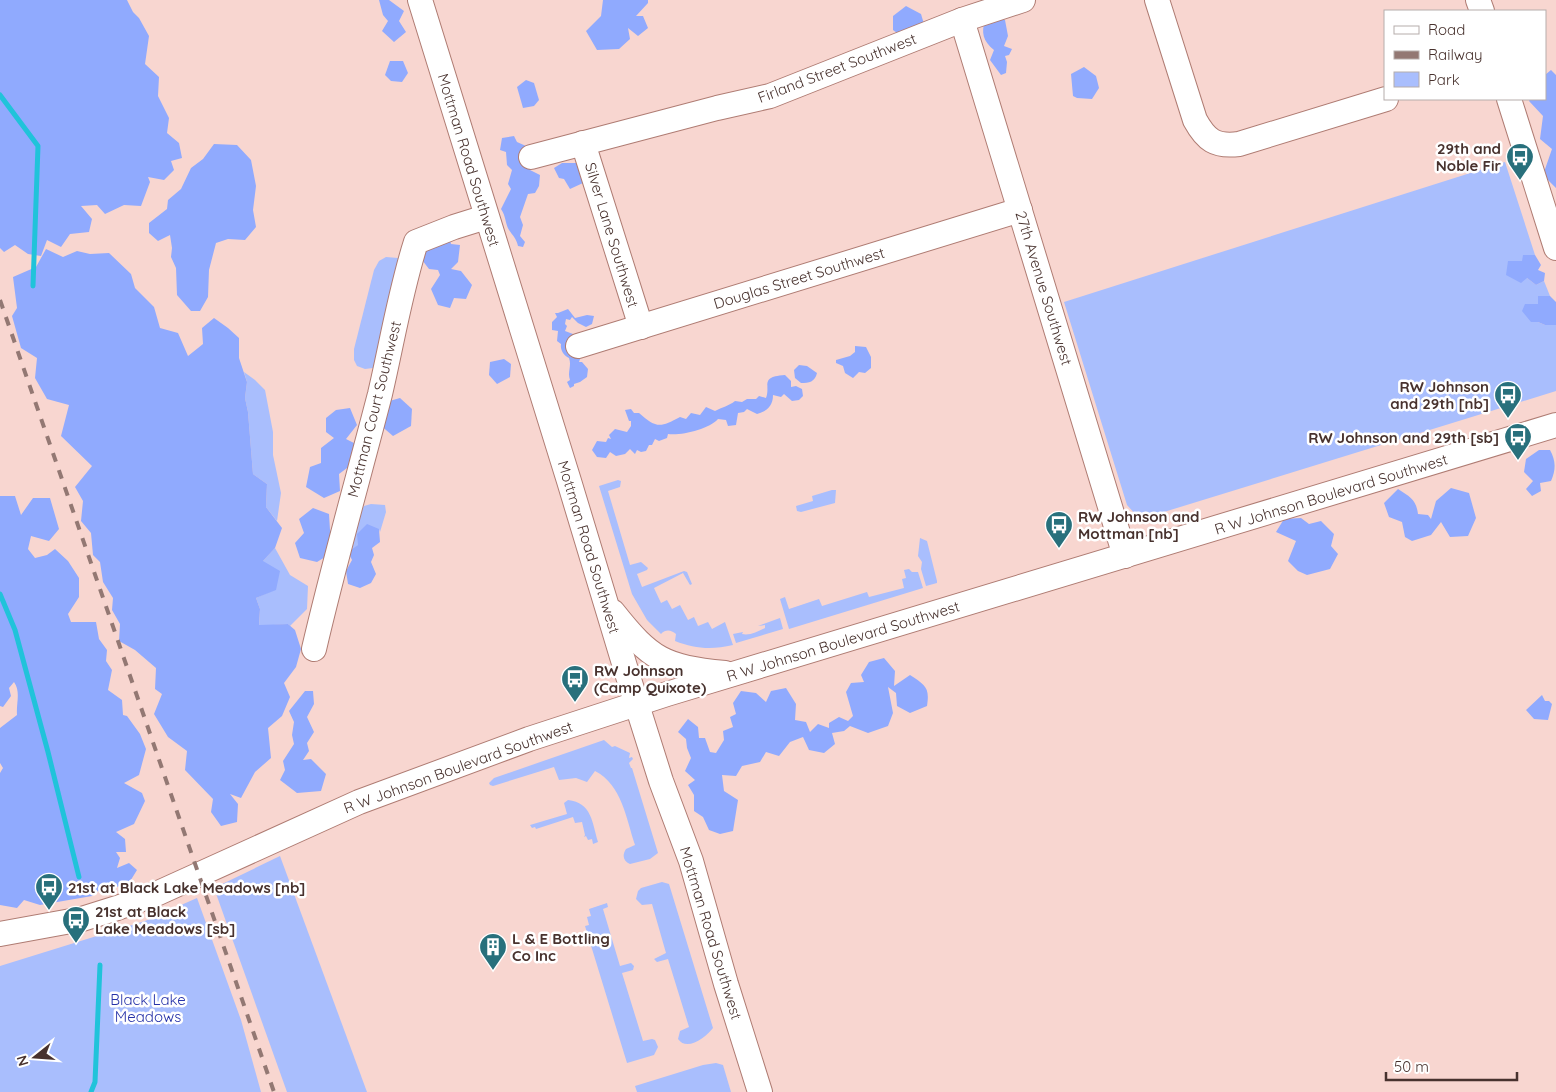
<svg xmlns="http://www.w3.org/2000/svg" width="1556" height="1092" font-family="Quicksand,sans-serif">
<style>
.green{fill:#a9befd}
.forest{fill:#90aafe}
.lines{fill:none;stroke-linecap:round;stroke-linejoin:round}
.stream{stroke:#20c3da;stroke-width:5}
.minor-casing{stroke:#af7c73;stroke-width:26}
.minor{stroke:#fff;stroke-width:24}
.rail{stroke:#937873;stroke-width:4;stroke-dasharray:9 9;stroke-linecap:butt}
.labels{text-anchor:middle;dominant-baseline:central;stroke-width:5;stroke-linejoin:round;paint-order:stroke}
.street-label{font-size:15px;fill:#48322e;stroke:#fff}
.poi-label{font-size:15px;font-weight:bold;fill:#48322e;stroke:#fff;text-anchor:start}
.park-label{font-size:15px;fill:#2632a8;stroke:#fff}
</style>
<rect width="100%" height="100%" fill="#f8d6d0"/>
<!-- green -->
<g class="green">
<path d="M1505 162 1535 255H1523L1527 278 1536 285 1544 281 1550 296H1538V304L1531 322H1538L1545 325H1556V391L1151 516H1137L1127 505 1064 302Z"/>
<path d="M386 257 398 258C392 296 384 332 373 368L365 369 357 366 354 360V349L374 270 379 261Z"/>
<path d="M244 372 255 380 265 390 273 432V455L281 493 277 521 266 507 267 484 253 474 248 412 245 398 247 382Z"/>
<path d="M618 480 621 481 620 487 608 491 630 565 641 562 648 568 647 570 637 574 642 587 684 571 687 572 692 584 690 585 683 573 654 588 661 603 667 600 672 609 680 605 688 620 694 617 698 626 708 622 712 629 725 622 733 645C712 650 695 649 675 641L676 634C671 630 666 629 661 634L647 620 632 594 599 486Z"/>
<path d="M832 490H836L835 503 801 512 797 511 796 506 813 501 812 496Z"/>
<path d="M371 504 385 505 386 512 380 532 379 529 352 550 360 513 364 506Z"/>
<path d="M920 538 927 541 937 581V583L926 586 921 569 922 562 918 556Z"/>
<path d="M275 548 290 575 308 586 307 609 290 626 288 624 259 626 260 609 256 598 276 589 262 562Z"/>
<path d="M909 569 912 572H918L923 588 789 629 780 599 785 597 789 609 819 599 822 606 867 592 869 597 904 588 902 579 906 578 904 570Z"/>
<path d="M780 618 783 629 736 643 733 634 743 632 742 634C750 636 758 631 765 628V625L758 626Z"/>
<path d="M604 740 612 747 615 746 630 753 629 758 632 757 633 759 629 763 631 768H632L658 853 650 859 630 864C623 861 622 855 626 849L635 845C626 818 622 785 595 771L587 782 576 778 559 780 554 767 493 786 490 785 489 783 494 778Z"/>
<path d="M568 800C592 803 592 822 598 842L593 844 592 839 588 840 586 836 584 837 585 835 582 822 575 823 573 817 536 829 535 827 532 828 530 825 567 814 564 803Z"/>
<path d="M280 856 367 1092H287L214 888Z"/>
<path d="M662 882 669 884 713 1028C706 1037 687 1052 678 1039L680 1031 689 1027 668 959 657 962 654 959 666 953 652 904 642 905 636 899 638 891 641 888Z"/>
<path d="M197 898 241 1020 261 1092H0V966L145 921Z"/>
<path d="M607 903 608 907 603 909 620 966 631 963 634 966 633 970 622 973 643 1041 652 1039 655 1040 658 1047 654 1055 627 1063 585 926 589 925 587 917 591 916 589 909Z"/>
<path d="M716 1063 723 1065 731 1092H637L635 1086 703 1065Z"/>
</g>
<!-- forest -->
<g class="forest">
<path d="M0 0H127L133 12 139 18 149 36 145 64 159 77 158 96 169 118 167 133 179 143 182 158 171 161 174 170 164 180 148 177 150 182 141 206 124 205 105 214 97 205 81 206 92 219 89 232 70 234 61 247 47 240 41 256 28 254 15 245 4 252 0 248Z"/>
<path d="M379 0H389L404 11 399 21 406 32 394 42 382 31 388 21 383 15Z"/>
<path d="M603 0H648V3L636 16H643L648 28 638 36 628 28 630 39 619 49 597 50 586 31 601 16Z"/>
<path d="M906 6 921 14 924 24 901 36 893 30V16Z"/>
<path d="M995 16 1005 20 1008 36 1004 46 1012 49 1009 55 1005 56 1007 62 1006 73 1001 75 990 60 994 50C983 41 981 33 985 20Z"/>
<path d="M390 61H403L408 73 402 82 391 81 385 75Z"/>
<path d="M1084 67 1096 76 1099 88 1092 99 1077 98 1073 96 1071 74Z"/>
<path d="M1551 70 1556 75V188L1543 175 1552 149 1540 139 1543 116 1529 101 1530 99H1545V75Z"/>
<path d="M526 80 534 83 539 100 534 106 523 108 517 87Z"/>
<path d="M514 136 517 142 526 146 525 153 532 162 530 170 540 175 539 186 535 193 528 194 520 217 523 225 520 236 525 242 523 247 518 246C516 238 513 236 509 230 505 223 506 216 501 209L511 189 508 184 512 170 507 165 506 152 500 150 502 138Z"/>
<path d="M214 144 237 145 251 160 256 186 253 210 256 227 245 240 228 239 216 243 209 270 208 297 200 311H191L177 295 176 268 171 257 172 248 170 235 158 241 149 233V223L167 209 168 200 181 189 191 168 203 159Z"/>
<path d="M562 163H576L582 174 583 183 570 189 564 179 559 178 554 168Z"/>
<path d="M449 235 451 244 460 245 458 262 451 269 461 271 472 285 466 299 454 298 450 308 438 305 431 289 440 275 438 270 429 269 419 256 435 239Z"/>
<path d="M46 249 63 257 77 251 90 254 109 253 131 274 135 288 154 307 160 328 178 333 188 356 203 344 202 328 214 318 228 328 239 338V358L247 382 245 398 248 412 253 474 267 484 266 507 282 528 275 548 263 561 280 571 276 590 256 598 260 609 259 625 288 624 295 630 301 649 296 667 284 683 290 697 282 716 268 728 271 758 255 772 241 798 230 794 238 804 237 822 221 826 211 812 213 799 185 770 187 751 168 737 154 714 162 694 155 689 156 668 135 650 119 641 120 624 112 610 113 598 103 582 100 562 93 555 91 533 81 521 83 501 75 487 92 466 61 436 69 405 47 399 35 378 37 358 21 348 12 316 17 308 13 277 36 267Z"/>
<path d="M1523 255H1535L1541 265 1538 270 1545 273 1544 281 1536 285 1527 278 1521 283 1506 275 1508 261H1522Z"/>
<path d="M1538 296H1550L1556 302V325H1545L1538 322H1531L1522 311 1525 304H1538Z"/>
<path d="M568 309 575 318 587 315 594 316 592 324 586 327 578 323 572 317 570 320 566 319 565 324 567 326 565 331 573 334 574 341 581 356 579 362H582L588 369 587 377 580 382 574 384V386L570 388 567 382 570 380C567 372 572 366 569 358 564 356 560 350 561 344L557 341 558 331 552 330V322L557 317 555 313H558Z"/>
<path d="M855 346 866 347 871 357V368L865 373 859 372 853 378 845 373 843 366 836 363V360L850 356 855 352Z"/>
<path d="M504 359 511 364 510 377 497 384 489 375 490 362Z"/>
<path d="M799 365 807 366 817 373C815 382 809 383 801 383L795 378 794 370Z"/>
<path d="M785 375 791 381V387L796 386 802 389 803 396 799 400 792 401 784 394 781 397 773 395C773 406 767 411 757 414L747 409 744 412 738 413 736 425 728 426 726 420 718 419C709 429 681 436 668 434L667 438 659 441 655 439 652 445H649L646 451 641 452 637 450 635 454 630 449 625 454 616 456 610 452 606 458 597 457 592 450 597 441 606 442 608 438 611 439 609 435 615 429 627 432 631 426V421H629L625 410 631 409 634 413H639C656 428 660 428 680 417L686 419 691 413 700 415 706 407 715 411C722 407 729 406 735 401L742 402 747 399H756L759 396 766 398C771 385 759 377 785 375Z"/>
<path d="M400 398 412 409 411 426 393 436 379 424 386 402Z"/>
<path d="M350 408 357 425 346 439 358 445 355 462 339 474 340 491 324 498 306 487 310 467 321 463V448L334 438 326 432V418L336 410Z"/>
<path d="M1539 450H1550C1556 461 1556 470 1551 481L1540 483 1541 491 1532 496 1526 489 1533 481 1524 472 1526 459Z"/>
<path d="M1451 488 1469 493 1476 518 1468 536 1450 537 1441 522 1431 535 1412 541 1405 537 1402 522 1389 517 1384 503 1398 489C1410 497 1416 499 1418 514L1428 515 1431 519 1436 501Z"/>
<path d="M0 496H15L21 515 33 498H50L59 529 49 541 31 536 28 549 35 558 47 555 55 549 68 561 79 578V597L68 614 71 622H96L99 639 107 650 106 661 112 670 108 690 122 700 123 715 127 716 140 734 146 749 139 775 124 783 142 793 145 801 134 824 116 832 125 839 126 852H116L120 858 117 868 129 863 137 870 129 883 113 888 106 894 98 891 92 896 40 905 24 900 17 908 0 905V773L3 768 0 763V728L17 715C16 703 21 692 14 682L9 688 11 696 3 707 0 706Z"/>
<path d="M313 508 329 514 330 530 337 540 330 554 317 562 300 558 295 543 304 533 299 519Z"/>
<path d="M1301 518 1309 524 1321 521 1334 534 1331 546 1338 554 1330 569 1307 575 1298 571 1288 561 1296 541 1276 532 1284 519Z"/>
<path d="M367 524 379 529 380 542 372 548 374 555 371 562 376 574 371 583 360 588 348 584 346 571 352 560 348 552 358 545 357 534Z"/>
<path d="M884 658 895 671 894 686 910 675C925 685 930 687 927 706L910 713 897 706 896 693 888 687 893 713 888 726 868 733 850 726 844 731 832 733 835 744 824 753 809 750 803 737 790 742 779 756 766 752 760 762 742 766 736 776 722 775 724 791 738 800 733 831 720 834 709 830 703 817 694 811V795L688 785 695 780 685 771 691 758 687 748 686 739 678 732 688 719 698 727 699 738H705L710 752 716 753 724 740 723 731 733 727 730 717 736 714 733 703 741 691 756 693 766 702 771 691 786 688 796 704 795 720 806 722 810 732 818 724 829 728V723L839 717 848 721 853 716 846 692 851 683 864 682 861 675 869 662Z"/>
<path d="M305 691H313L314 704 307 717 314 732 307 743 309 751 303 760 311 759 326 774 321 791 297 793 280 780 285 770 283 761 294 744 292 735 294 722 289 711Z"/>
<path d="M1542 695 1545 701H1549L1552 704 1548 720 1534 719 1526 710Z"/>
</g>
<g class="lines">
<!-- stream -->
<g class="stream">
<path d="M0 95 38 146 33 286"/>
<path d="M0 594 15 630 48 752 79 877"/>
<path d="M91 1092 95 1082 100 965"/>
</g>
<defs>
<g id="minor">
<path d="M420 0 569 481 626 670 661 781 691 861 726 984 760 1092"/>
<path d="M1157 0 1195 120C1206 140 1215 147 1239 144L1386 99"/>
<path d="M1478 0 1482 11"/>
<path d="M962 20 1125 556"/>
<path d="M1509 99 1556 248"/>
<path d="M583 143 641 327"/>
<path d="M531 157 717 108 770 96 962 20 1023 0"/>
<path d="M578 346 1020 210"/>
<path d="M613 612C651 660 664 667 725 673"/>
<path d="M314 649C334 563 358 479 380 394 392 343 400 292 416 242L454 227 486 217"/>
<path d="M0 934 82 919 117 908 156 894 359 802 529 739 667 694 1556 425"/>
</g>
</defs>
<!-- minor casing -->
<use href="#minor" class="minor-casing"/>
<!-- minor -->
<use href="#minor" class="minor"/>
<!-- rail -->
<path class="rail" d="M0 300 274 1092"/>
</g>
<!-- icons -->
<defs>
<symbol id="bus-pin" viewBox="-11 -11 22 30"><path d="M0 17L-7.5 6A9.5 9.5 0 1 1 7.5 6Z" fill="#28707c" stroke="#fff"/><path d="M-5-6H5V4H4V6H2V4H-2V6H-4V4H-5ZM-3.5-4V0h7V-4ZM-3.5 1.2v1.5H-2V1.2ZM2 1.2v1.5H3.5V1.2Z" fill="#fff"/></symbol>
<symbol id="building-pin" viewBox="-11 -11 22 30"><path d="M0 17L-7.5 6A9.5 9.5 0 1 1 7.5 6Z" fill="#28707c" stroke="#fff"/><path d="M-4-6H4V6H1V3H-1V6H-4ZM-2.5-4.3h1.7v1.8h-1.7ZM.8-4.3h1.7v1.8H.8ZM-2.5-1h1.7V.8h-1.7ZM.8-1h1.7V.8H.8Z" fill="#fff"/></symbol>
</defs>
<g fill-rule="evenodd">
<use href="#bus-pin" x="1504" y="141" width="32" height="43"/>
<use href="#bus-pin" x="1492" y="379" width="32" height="43"/>
<use href="#bus-pin" x="1502" y="421" width="32" height="43"/>
<use href="#bus-pin" x="1043" y="509" width="32" height="43"/>
<use href="#bus-pin" x="559" y="663" width="32" height="43"/>
<use href="#bus-pin" x="33" y="871" width="32" height="43"/>
<use href="#bus-pin" x="60" y="904" width="32" height="43"/>
<use href="#building-pin" x="477" y="931" width="32" height="43"/>
</g>
<g class="labels">
<!-- street labels -->
<g class="street-label">
<text transform="translate(837 68) rotate(-21)">Firland Street Southwest</text>
<text transform="translate(469 160) rotate(73)">Mottman Road Southwest</text>
<text transform="translate(612 235) rotate(73)">Silver Lane Southwest</text>
<text transform="translate(799 278) rotate(-17)">Douglas Street Southwest</text>
<text transform="translate(1044 288) rotate(73)">27th Avenue Southwest</text>
<text transform="translate(374 409) rotate(-76)">Mottman Court Southwest</text>
<text transform="translate(1331 494) rotate(-17)">R W Johnson Boulevard Southwest</text>
<text transform="translate(589 547) rotate(73)">Mottman Road Southwest</text>
<text transform="translate(843 641) rotate(-17)">R W Johnson Boulevard Southwest</text>
<text transform="translate(458 767) rotate(-20)">R W Johnson Boulevard Southwest</text>
<text transform="translate(711 933) rotate(73)">Mottman Road Southwest</text>
</g>
<!-- poi labels -->
<g class="poi-label">
<text x="1501" y="148" text-anchor="end">29th and<tspan x="1501" dy="17">Noble Fir</tspan></text>
<text x="1489" y="386" text-anchor="end">RW Johnson<tspan x="1489" dy="17">and 29th [nb]</tspan></text>
<text x="1499" y="437" text-anchor="end">RW Johnson and 29th [sb]</text>
<text x="1078" y="516">RW Johnson and<tspan x="1078" dy="17">Mottman [nb]</tspan></text>
<text x="594" y="670">RW Johnson<tspan x="594" dy="17">(Camp Quixote)</tspan></text>
<text x="68" y="887">21st at Black Lake Meadows [nb]</text>
<text x="95" y="911">21st at Black<tspan x="95" dy="17">Lake Meadows [sb]</tspan></text>
<text x="512" y="938">L &amp; E Bottling<tspan x="512" dy="17">Co Inc</tspan></text>
</g>
<!-- park labels -->
<g class="park-label">
<text x="148" y="999">Black Lake<tspan x="148" dy="17">Meadows</tspan></text>
</g>
</g>
<!-- legend -->
<rect x="1384" y="10" width="162" height="90" fill="#ffffff" stroke="#b6adab"/>
<rect x="1394" y="26" width="25" height="8" fill="#ffffff" stroke="#b6adab"/>
<text x="1428" y="35" font-size="15" fill="#48322e">Road</text>
<rect x="1394" y="51" width="25" height="8" fill="#937873" stroke="#b6adab"/>
<text x="1428" y="60" font-size="15" fill="#48322e">Railway</text>
<rect x="1394" y="72" width="25" height="15" fill="#a9befd" stroke="#b6adab"/>
<text x="1428" y="85" font-size="15" fill="#48322e">Park</text>
<!-- north arrow -->
<g transform="translate(35 1057) rotate(253)" stroke="#ffffff" stroke-width="4" paint-order="stroke">
<path d="M0-4L9 19L0 12L-9 19Z" fill="#48322e"/>
<text y="-8" font-size="14" font-weight="bold" text-anchor="middle" fill="#48322e">N</text>
</g>
<!-- scale -->
<path d="M1386 1072v8h131v-8" fill="none" stroke="#48322e" stroke-width="2.5"/>
<text x="1394" y="1072" font-size="15" fill="#48322e" stroke="#ffffff" stroke-width="4" paint-order="stroke">50 m</text>
</svg>
